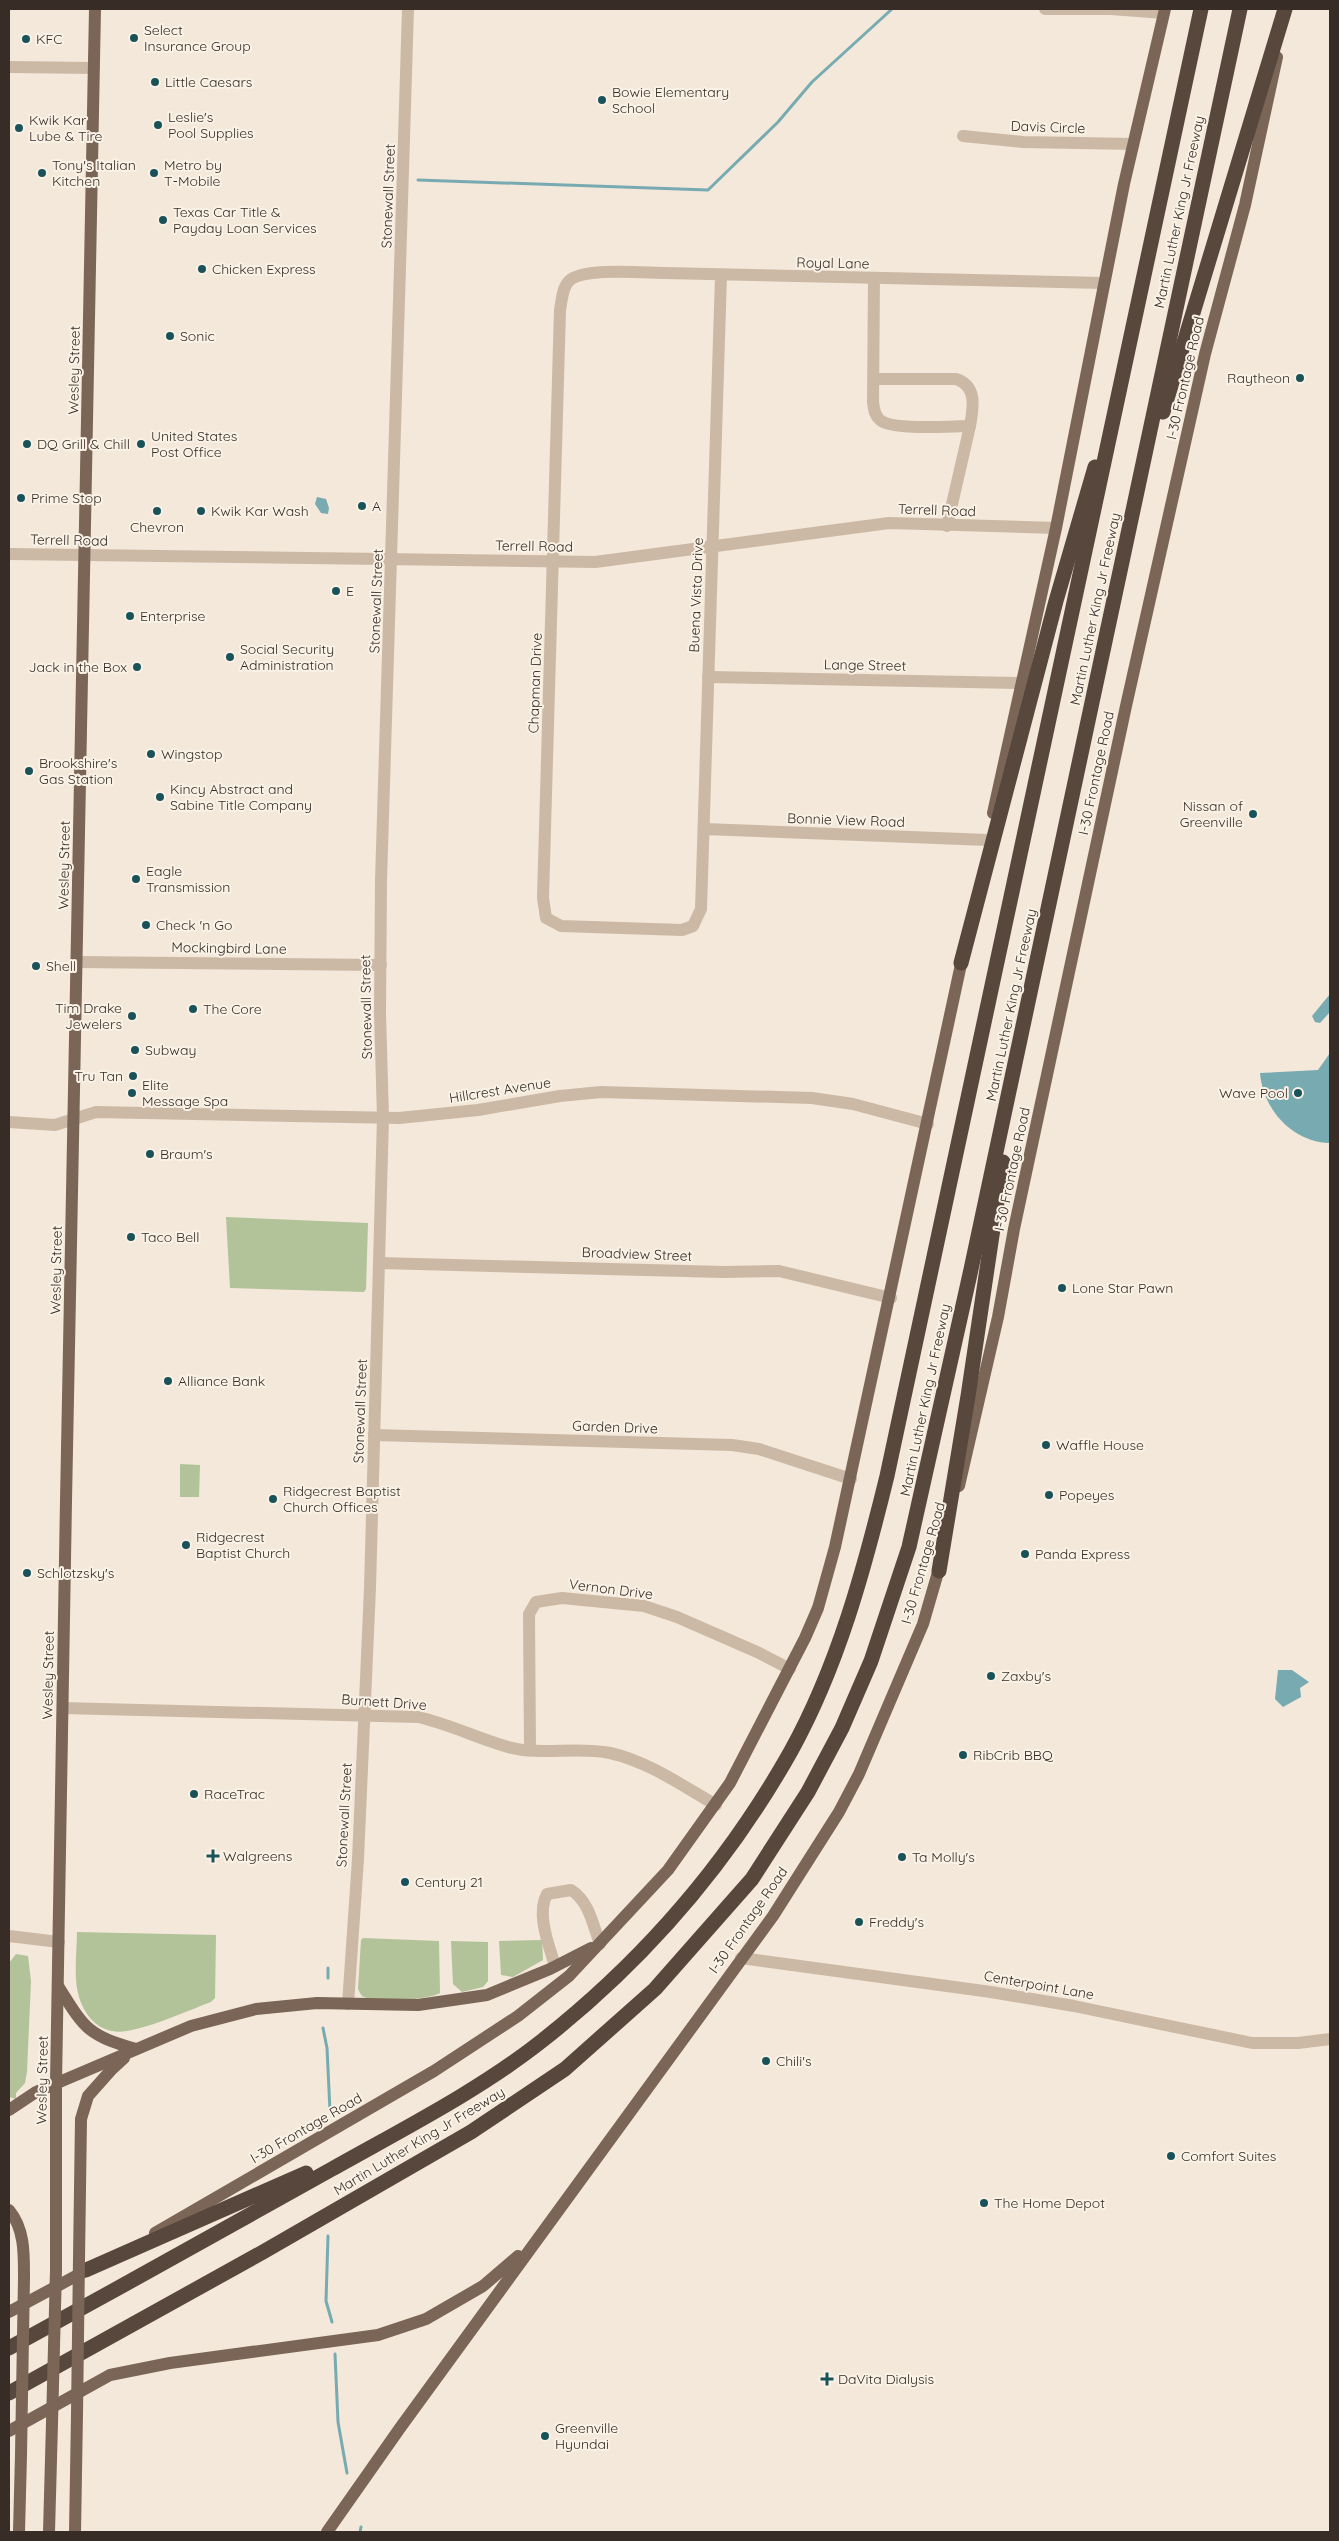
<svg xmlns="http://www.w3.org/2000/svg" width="1339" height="2541" font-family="Quicksand,sans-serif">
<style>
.green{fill:#b2c399}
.water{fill:#77abb1}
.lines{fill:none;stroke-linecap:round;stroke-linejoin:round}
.stream{stroke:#77abb1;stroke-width:3}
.minor{stroke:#ccb9a5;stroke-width:12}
.major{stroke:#7a6557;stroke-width:12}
.highway{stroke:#58473d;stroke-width:15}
.major-bridge{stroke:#7a6557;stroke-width:12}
.poi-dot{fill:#1a525a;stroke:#faf2e6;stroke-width:2}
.labels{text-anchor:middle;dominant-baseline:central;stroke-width:4;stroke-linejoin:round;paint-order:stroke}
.poi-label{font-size:14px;fill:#372d26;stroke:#faf2e6;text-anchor:start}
.street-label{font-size:14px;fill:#372d26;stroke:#faf2e6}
</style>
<rect width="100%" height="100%" fill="#f3e8d9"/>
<!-- green -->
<g class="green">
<path d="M226 1217 368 1223 366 1289 364 1292 230 1288Z"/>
<path d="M180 1464 200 1465 199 1497H180Z"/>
<path d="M77 1932 216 1935 215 1998 211 2002C189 2010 133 2036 112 2031 95 2028 84 2013 79 1997 73 1977 77 1952 77 1932Z"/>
<path d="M363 1938 439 1941 440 1993C429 2000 373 2004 362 1996 361 1995 359 1991 358 1989L361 1940Z"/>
<path d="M542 1940 543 1960 513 1977 501 1975 499 1941Z"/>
<path d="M451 1941 488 1942V1981L483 1987 462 1992 453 1984Z"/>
<path d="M16 1954 28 1956 31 1981 27 2072 25 2083 16 2093V2099L9 2097V1963Z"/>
</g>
<!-- water -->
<g class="water">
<path d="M317 497 326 499 329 508 328 514 321 513 315 504Z"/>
<path d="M1330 994V1012L1320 1023 1315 1022 1312 1016Z"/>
<path d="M1330 1053V1143C1292 1142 1263 1109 1260 1073L1318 1070Z"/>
<path d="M1278 1670H1292L1309 1682 1300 1688 1301 1697 1283 1707 1275 1699Z"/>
</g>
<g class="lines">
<!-- stream -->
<g class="stream">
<path d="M418 180 708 190 778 122 812 82 892 9"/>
<path d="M328 1978V1968"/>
<path d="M323 2028 327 2048 330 2111"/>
<path d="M328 2236 326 2301 332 2322"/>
<path d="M335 2354 338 2422 347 2473"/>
<path d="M360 2532 361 2527"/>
</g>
<!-- minor -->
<g class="minor">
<path d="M1045 9H1111L1164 13"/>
<path d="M9 67 94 68"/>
<path d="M963 136 1023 142 1133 144"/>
<path d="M721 276 701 909 693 926 682 930 561 926 546 918 543 898 560 310C562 300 562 288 569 281 583 267 645 273 665 273L1104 283"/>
<path d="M874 279 873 402C874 408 874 415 880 420 893 431 951 426 970 426"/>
<path d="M874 379H956C978 386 973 409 970 426L947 526"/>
<path d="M9 554 595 562 889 523 1056 528"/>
<path d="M708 677 1021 683"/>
<path d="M704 829 988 840"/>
<path d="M77 962 381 965"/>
<path d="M9 1122 55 1125 96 1112 399 1118 478 1110 560 1096 601 1092 812 1098 853 1104 928 1124"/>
<path d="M379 1263 723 1272 779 1271 891 1298"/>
<path d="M374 1435 732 1445 759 1449 851 1479"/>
<path d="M63 1708 418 1717C449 1724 477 1738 508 1747 541 1756 576 1746 610 1753 647 1761 683 1786 716 1805"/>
<path d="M530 1750 529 1614 536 1602 562 1598 644 1606 677 1617 757 1652 790 1669"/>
<path d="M9 1936 59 1942"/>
<path d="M741 1958 991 1992 1074 2006 1252 2043H1298L1330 2039"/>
<path d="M555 1966C549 1945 536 1914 547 1894L571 1890C589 1901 593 1925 600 1944"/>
<path d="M348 2004 358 1859 370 1588 383 1117 380 1013 381 881 408 9"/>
</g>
<!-- major -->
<g class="major">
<path d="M993 813 1056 528 1124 184 1165 9"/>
<path d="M959 1486 998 1317 1014 1229 1126 706 1205 354 1245 205 1277 57"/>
<path d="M58 1986C85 2029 87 2035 136 2049"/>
<path d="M9 2110 36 2092 191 2026 256 2009 317 2003 418 2005 487 1995 550 1969 591 1948"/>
<path d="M9 2210C25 2229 24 2255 24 2278"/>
<path d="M155 2233 434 2071 518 2016 569 1976 668 1870 730 1783 805 1638 818 1608 835 1547 963 955"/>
<path d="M79 2259 81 2119 88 2096 112 2069 124 2058"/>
<path d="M56 2270V2083L66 1501 95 9"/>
<path d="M9 2312 87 2270"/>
<path d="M9 2431 110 2375 170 2363 378 2335 426 2319 483 2286 518 2256"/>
<path d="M19 2532 21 2455"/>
<path d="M49 2532 52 2423"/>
<path d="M75 2532 77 2414"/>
<path d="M327 2532 400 2428 773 1916 839 1812 859 1774 923 1624 941 1562"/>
</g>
<!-- highway -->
<g class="highway">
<path d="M1163 412 1285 9"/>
<path d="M961 963 1056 601 1095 467"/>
<path d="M939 1571 968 1396 1003 1162"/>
<path d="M86 2270 306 2173"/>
<path d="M9 2348C117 2289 225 2229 332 2169 403 2129 480 2090 543 2040 643 1961 728 1863 791 1751 838 1666 864 1570 887 1476L1201 9"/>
<path d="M9 2393 263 2252 471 2132 565 2069 655 1989 752 1879 808 1792 842 1728 871 1661 909 1547 970 1274 1240 9"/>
</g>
<!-- major-bridge -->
<g class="major-bridge">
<path d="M77 2414 79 2259"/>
<path d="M52 2423 56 2270"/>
<path d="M21 2455 24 2278"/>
</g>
</g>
<!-- markers -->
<g class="poi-dot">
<circle cx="134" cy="38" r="5"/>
<circle cx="26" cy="39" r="5"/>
<circle cx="155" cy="82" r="5"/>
<circle cx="602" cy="100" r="5"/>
<circle cx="158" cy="125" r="5"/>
<circle cx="19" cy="128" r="5"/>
<circle cx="42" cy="173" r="5"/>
<circle cx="154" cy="173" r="5"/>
<circle cx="163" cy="220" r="5"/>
<circle cx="202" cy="269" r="5"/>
<circle cx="170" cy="336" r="5"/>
<circle cx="1300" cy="378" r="5"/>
<circle cx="27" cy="444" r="5"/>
<circle cx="141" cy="444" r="5"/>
<circle cx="21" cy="498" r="5"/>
<circle cx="362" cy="506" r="5"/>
<circle cx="157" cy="511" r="5"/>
<circle cx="201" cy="511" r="5"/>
<circle cx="336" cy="591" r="5"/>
<circle cx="130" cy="616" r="5"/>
<circle cx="230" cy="657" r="5"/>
<circle cx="137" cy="667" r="5"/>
<circle cx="151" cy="754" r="5"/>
<circle cx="29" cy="771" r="5"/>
<circle cx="160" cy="797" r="5"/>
<circle cx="1253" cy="814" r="5"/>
<circle cx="136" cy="879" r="5"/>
<circle cx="146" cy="925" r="5"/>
<circle cx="36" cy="966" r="5"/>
<circle cx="193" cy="1009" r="5"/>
<circle cx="132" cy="1016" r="5"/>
<circle cx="135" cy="1050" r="5"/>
<circle cx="133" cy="1076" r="5"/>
<circle cx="132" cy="1093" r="5"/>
<circle cx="1298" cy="1093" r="5"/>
<circle cx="150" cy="1154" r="5"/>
<circle cx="131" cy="1237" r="5"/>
<circle cx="1062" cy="1288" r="5"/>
<circle cx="168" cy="1381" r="5"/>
<circle cx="1046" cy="1445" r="5"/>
<circle cx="1049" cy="1495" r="5"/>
<circle cx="273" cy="1499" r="5"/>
<circle cx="186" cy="1545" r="5"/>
<circle cx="1025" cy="1554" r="5"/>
<circle cx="27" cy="1573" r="5"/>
<circle cx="991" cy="1676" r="5"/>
<circle cx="963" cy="1755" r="5"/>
<circle cx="194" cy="1794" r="5"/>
<path d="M210.5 1848.5h5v5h5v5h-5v5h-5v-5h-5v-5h5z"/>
<circle cx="902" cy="1857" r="5"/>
<circle cx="405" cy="1882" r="5"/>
<circle cx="859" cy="1922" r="5"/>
<circle cx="766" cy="2061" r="5"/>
<circle cx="1171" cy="2156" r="5"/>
<circle cx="984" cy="2203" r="5"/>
<path d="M824.5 2371.5h5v5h5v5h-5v5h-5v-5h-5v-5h5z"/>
<circle cx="545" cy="2436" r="5"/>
</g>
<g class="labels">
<!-- poi labels -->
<g class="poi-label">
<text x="144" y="30">Select<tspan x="144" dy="16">Insurance Group</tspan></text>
<text x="36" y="39">KFC</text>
<text x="165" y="82">Little Caesars</text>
<text x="612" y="92">Bowie Elementary<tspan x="612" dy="16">School</tspan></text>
<text x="168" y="117">Leslie's<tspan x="168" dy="16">Pool Supplies</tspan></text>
<text x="29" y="120">Kwik Kar<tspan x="29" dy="16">Lube &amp; Tire</tspan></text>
<text x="52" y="165">Tony's Italian<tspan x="52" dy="16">Kitchen</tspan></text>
<text x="164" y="165">Metro by<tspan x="164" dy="16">T-Mobile</tspan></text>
<text x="173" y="212">Texas Car Title &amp;<tspan x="173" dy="16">Payday Loan Services</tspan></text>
<text x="212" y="269">Chicken Express</text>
<text x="180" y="336">Sonic</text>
<text x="1290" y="378" text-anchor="end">Raytheon</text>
<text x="151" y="436">United States<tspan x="151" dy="16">Post Office</tspan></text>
<text x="37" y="444">DQ Grill &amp; Chill</text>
<text x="31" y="498">Prime Stop</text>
<text x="372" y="506">A</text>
<text x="211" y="511">Kwik Kar Wash</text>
<text x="157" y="527" text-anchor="middle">Chevron</text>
<text x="346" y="591">E</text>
<text x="140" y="616">Enterprise</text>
<text x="240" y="649">Social Security<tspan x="240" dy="16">Administration</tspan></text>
<text x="127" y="667" text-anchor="end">Jack in the Box</text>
<text x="161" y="754">Wingstop</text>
<text x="39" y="763">Brookshire's<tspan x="39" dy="16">Gas Station</tspan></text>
<text x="170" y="789">Kincy Abstract and<tspan x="170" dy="16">Sabine Title Company</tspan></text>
<text x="1243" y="806" text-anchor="end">Nissan of<tspan x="1243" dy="16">Greenville</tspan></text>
<text x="146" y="871">Eagle<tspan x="146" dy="16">Transmission</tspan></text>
<text x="156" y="925">Check 'n Go</text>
<text x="46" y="966">Shell</text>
<text x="122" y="1008" text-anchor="end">Tim Drake<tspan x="122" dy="16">Jewelers</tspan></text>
<text x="203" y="1009">The Core</text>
<text x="145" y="1050">Subway</text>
<text x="123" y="1076" text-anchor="end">Tru Tan</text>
<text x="142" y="1085">Elite<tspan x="142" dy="16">Message Spa</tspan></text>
<text x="1288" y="1093" text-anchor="end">Wave Pool</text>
<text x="160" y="1154">Braum's</text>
<text x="141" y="1237">Taco Bell</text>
<text x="1072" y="1288">Lone Star Pawn</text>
<text x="178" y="1381">Alliance Bank</text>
<text x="1056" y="1445">Waffle House</text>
<text x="283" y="1491">Ridgecrest Baptist<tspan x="283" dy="16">Church Offices</tspan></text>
<text x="1059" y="1495">Popeyes</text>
<text x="196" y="1537">Ridgecrest<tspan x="196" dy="16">Baptist Church</tspan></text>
<text x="1035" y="1554">Panda Express</text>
<text x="37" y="1573">Schlotzsky's</text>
<text x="1001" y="1676">Zaxby's</text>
<text x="973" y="1755">RibCrib BBQ</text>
<text x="204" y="1794">RaceTrac</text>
<text x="223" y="1856">Walgreens</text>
<text x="912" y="1857">Ta Molly's</text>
<text x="415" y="1882">Century 21</text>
<text x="869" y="1922">Freddy's</text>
<text x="776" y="2061">Chili's</text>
<text x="1181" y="2156">Comfort Suites</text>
<text x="994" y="2203">The Home Depot</text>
<text x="838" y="2379">DaVita Dialysis</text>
<text x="555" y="2428">Greenville<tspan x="555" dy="16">Hyundai</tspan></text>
</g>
<!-- street labels -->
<g class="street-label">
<text transform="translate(1048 127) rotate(2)">Davis Circle</text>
<text transform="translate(388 196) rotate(-88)">Stonewall Street</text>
<text transform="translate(1179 212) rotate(-78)">Martin Luther King Jr Freeway</text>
<text transform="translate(833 263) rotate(1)">Royal Lane</text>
<text transform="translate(74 370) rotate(-89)">Wesley Street</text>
<text transform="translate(1185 378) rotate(-77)">I-30 Frontage Road</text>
<text transform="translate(937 510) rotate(2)">Terrell Road</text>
<text transform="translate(69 540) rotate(1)">Terrell Road</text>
<text transform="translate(534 546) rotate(1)">Terrell Road</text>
<text transform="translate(696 595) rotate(-88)">Buena Vista Drive</text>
<text transform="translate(376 601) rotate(-88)">Stonewall Street</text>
<text transform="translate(1095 609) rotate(-78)">Martin Luther King Jr Freeway</text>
<text transform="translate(865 665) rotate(1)">Lange Street</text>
<text transform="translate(535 683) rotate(-88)">Chapman Drive</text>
<text transform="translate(1096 773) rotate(-78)">I-30 Frontage Road</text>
<text transform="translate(846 820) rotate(2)">Bonnie View Road</text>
<text transform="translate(64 865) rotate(-89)">Wesley Street</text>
<text transform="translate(229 948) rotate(1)">Mockingbird Lane</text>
<text transform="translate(1011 1005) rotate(-78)">Martin Luther King Jr Freeway</text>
<text transform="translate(366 1007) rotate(-91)">Stonewall Street</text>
<text transform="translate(500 1090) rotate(-9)">Hillcrest Avenue</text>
<text transform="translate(1012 1169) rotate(-78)">I-30 Frontage Road</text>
<text transform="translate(637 1254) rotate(2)">Broadview Street</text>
<text transform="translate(56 1270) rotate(-89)">Wesley Street</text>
<text transform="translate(925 1400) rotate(-78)">Martin Luther King Jr Freeway</text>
<text transform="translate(360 1411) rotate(-88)">Stonewall Street</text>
<text transform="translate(615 1427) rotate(2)">Garden Drive</text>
<text transform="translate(923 1563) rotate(-74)">I-30 Frontage Road</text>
<text transform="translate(611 1589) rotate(7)">Vernon Drive</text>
<text transform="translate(48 1675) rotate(-89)">Wesley Street</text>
<text transform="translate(384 1702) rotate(4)">Burnett Drive</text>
<text transform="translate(344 1815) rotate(-87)">Stonewall Street</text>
<text transform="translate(748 1920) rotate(-55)">I-30 Frontage Road</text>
<text transform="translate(1039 1985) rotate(10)">Centerpoint Lane</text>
<text transform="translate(42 2080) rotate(-89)">Wesley Street</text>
<text transform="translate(306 2128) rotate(-30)">I-30 Frontage Road</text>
<text transform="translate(419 2141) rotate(-31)">Martin Luther King Jr Freeway</text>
</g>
</g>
<!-- border -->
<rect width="1339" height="2541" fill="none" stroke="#372d26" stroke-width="20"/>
</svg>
